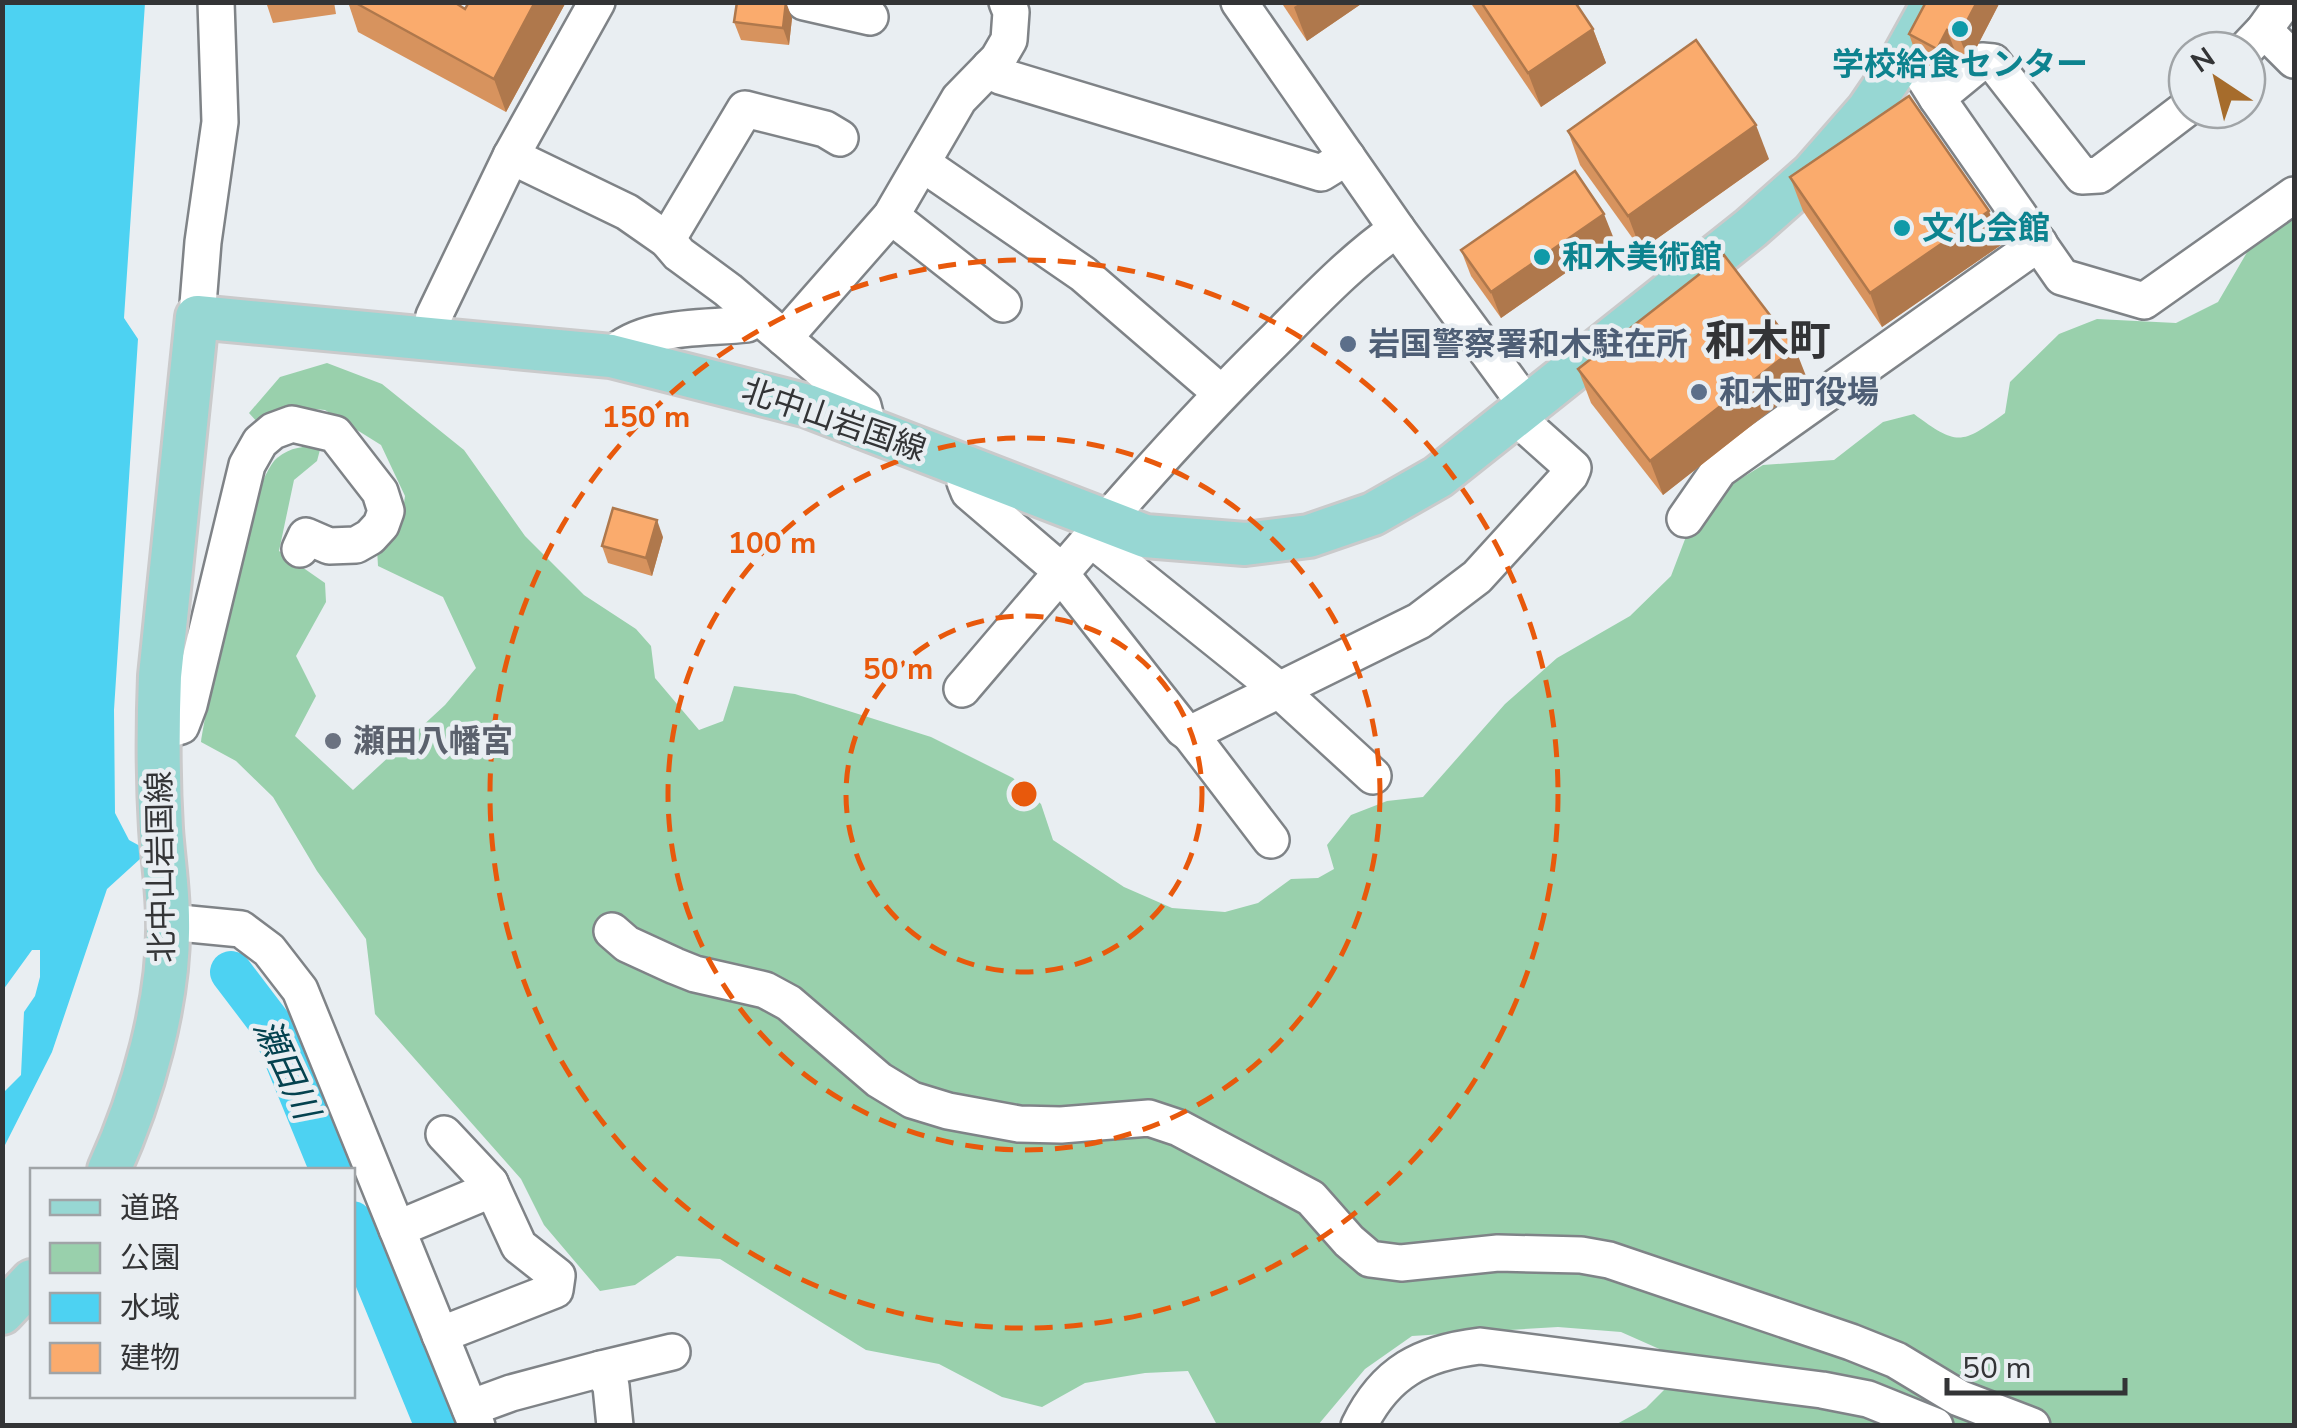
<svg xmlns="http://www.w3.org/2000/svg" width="2297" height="1428" font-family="'Nunito Sans','Noto Sans JP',sans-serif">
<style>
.green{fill:#99d0ac}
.water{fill:#4dd2f2}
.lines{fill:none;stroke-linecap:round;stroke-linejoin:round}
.river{stroke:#4dd2f2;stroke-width:42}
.minor-casing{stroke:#7f8387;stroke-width:40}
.major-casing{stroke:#cacacb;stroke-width:48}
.minor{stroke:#fff;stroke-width:35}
.major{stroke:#97d7d3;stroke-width:42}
.wall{fill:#d7935e}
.shaded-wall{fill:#af784c}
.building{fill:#faab6d;stroke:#af784c;stroke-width:2.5}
.ring{fill:none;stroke:#e8590c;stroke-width:5;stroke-dasharray:18 12}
.culture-dot{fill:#0f9aa8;stroke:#e9eef2;stroke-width:4}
.service-dot{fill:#5c6f8a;stroke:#e9eef2;stroke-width:4}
.worship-dot{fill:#6b7280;stroke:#e9eef2;stroke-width:4}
.labels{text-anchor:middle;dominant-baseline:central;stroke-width:9;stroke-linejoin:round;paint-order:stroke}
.culture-label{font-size:32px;font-weight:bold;fill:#0d838f;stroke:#e9eef2;text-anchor:start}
.service-label{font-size:32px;font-weight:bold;fill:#4e5e75;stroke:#e9eef2;text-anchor:start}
.street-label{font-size:32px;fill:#333436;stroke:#e9eef2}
.worship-label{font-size:32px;font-weight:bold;fill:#5b616d;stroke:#e9eef2;text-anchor:start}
.water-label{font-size:35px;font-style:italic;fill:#04424f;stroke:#e9eef2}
.district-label{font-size:42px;font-weight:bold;fill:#333436;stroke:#e9eef2}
.centre{fill:#e8590c;stroke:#e9eef2;stroke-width:5}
.ring-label{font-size:30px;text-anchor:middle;font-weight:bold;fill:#e8590c;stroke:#e9eef2;stroke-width:9;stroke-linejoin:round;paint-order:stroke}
</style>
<rect width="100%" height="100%" fill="#e9eef2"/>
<!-- green -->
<path class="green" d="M2294 209V1425H1615L1646 1408 1691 1363 1621 1332 1558 1327 1412 1336 1365 1369 1318 1425H1217L1188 1371 1145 1373 1085 1383 1042 1407 1002 1397 939 1364 866 1350 720 1259 677 1256 635 1285 600 1291 544 1225 521 1179 375 1014 366 939 317 871 273 797 236 761 201 742C209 695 247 483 277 458 291 447 303 446 321 446L317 461 294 480 279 551 325 583 326 602 296 656 316 696 295 736 353 790 445 705 476 668 443 597 378 566 377 549 401 523 405 496 381 445 325 410 293 407 259 424 249 413 280 377 327 363 382 384 464 450 525 536 584 595 636 629 651 646 655 678 699 730 723 721 734 686 795 694 931 737 1013 778 1041 804 1053 840 1124 887 1172 908 1225 912 1258 903 1291 879 1318 878 1334 869 1327 845 1351 815 1387 801 1423 797 1505 704 1557 658 1630 616 1671 576 1687 534 1722 490 1763 465 1834 460 1883 422 1914 414C1958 447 1962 444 2005 413L2010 382 2059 334 2097 319 2176 323 2218 302 2253 242Z"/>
<!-- water -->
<path class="water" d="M3 2 145 3 124 318 138 339 114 710 115 813 129 840 140 846V859L107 889 52 1052 3 1149V1093L21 1075 24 1012 35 996 40 977V950H32L3 990Z"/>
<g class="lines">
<!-- river -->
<g class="river">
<path d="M231 972 272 1026 331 1170"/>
<path d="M352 1222 436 1426"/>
</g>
<defs>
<g id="minor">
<path d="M804 2 870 17"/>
<path d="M2264 30 2294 60"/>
<path d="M2245 50 2264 30 2284 2"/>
<path d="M1902 60 1918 68 1937 98 1982 61 1993 62 2082 176 2099 175 2187 108"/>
<path d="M990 67 1000 76 1321 173 1347 157"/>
<path d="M1937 98 2062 277 2144 301 2294 195"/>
<path d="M511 156 627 212 667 240 679 254 728 290 863 406 868 426"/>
<path d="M923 164 1083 274 1221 393"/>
<path d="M891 216 1003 304"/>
<path d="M667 240 745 109 825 129 840 138"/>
<path d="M197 317 203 242 220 122 216 2"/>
<path d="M429 337 434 316 511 156 597 2"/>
<path d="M784 338 891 216 959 99 998 59 1009 40 1011 12 1007 2"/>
<path d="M611 356C644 324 703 329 747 324L759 317"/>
<path d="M967 466 965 482 969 492 1053 564 1183 729 1190 734 1419 621 1477 577 1570 475 1573 468 1526 426 1527 406 1397 229 1239 2"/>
<path d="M1685 519 1719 470 2039 243"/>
<path d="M1093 536 1100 546 1278 689 1373 776"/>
<path d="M962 689C1063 571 1162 451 1273 342 1313 302 1351 261 1397 229"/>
<path d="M157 733 181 726 189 705 247 465 260 442 273 431 292 424 335 434 380 492 386 511 381 525 370 537 356 545 329 546 306 536 300 549"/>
<path d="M1190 734 1271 840"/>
<path d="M169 922 241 929 269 950 300 990 477 1426"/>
<path d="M612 931 627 944 675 966 695 974 765 990 789 1003 879 1080 912 1100 948 1111 1019 1124 1061 1125 1149 1118 1179 1128 1311 1198 1349 1241 1370 1259 1401 1263 1498 1253 1581 1255 1609 1260 1851 1342 1896 1360 1959 1398 2032 1426"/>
<path d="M397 1229 478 1195 490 1183 444 1134"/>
<path d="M440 1335 555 1290 557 1276 519 1246 490 1183"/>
<path d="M601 1369 672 1352"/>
<path d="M470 1408 511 1393 601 1369 611 1386 615 1426"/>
<path d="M1359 1426C1385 1372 1422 1353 1480 1346L1822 1390 1868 1399 1935 1426"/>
</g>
<g id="major">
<path d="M109 1170C142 1097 170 1001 168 920 168 889 163 859 161 829 158 778 158 727 160 676L197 317 611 356 808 406 1145 536 1245 544 1309 536 1373 514 1438 477 1751 228 1812 174 1868 110 1902 60 1934 2"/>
<path d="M2 1313 32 1281"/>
</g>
</defs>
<!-- minor casing -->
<use href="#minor" class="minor-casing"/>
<!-- major casing -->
<use href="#major" class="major-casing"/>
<!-- minor -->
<use href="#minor" class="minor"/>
<!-- major -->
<use href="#major" class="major"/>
</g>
<!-- wall -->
<g class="wall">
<path d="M266 2H334L336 14 273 23Z"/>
<path d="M348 2H454L465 9 469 2H566L506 112 358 32Z"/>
<path d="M1281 2H1364L1307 41Z"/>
<path d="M1470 2H1575L1593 29 1606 63 1541 107Z"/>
<path d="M1926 2H2000L1969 62 1957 56 1947 75 1918 60 1909 34Z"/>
<path d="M792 18 789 45 741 40 734 22Z"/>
<path d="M1568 131 1769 159 1641 250 1580 165Z"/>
<path d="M1790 177 2001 245 1882 327 1803 211Z"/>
<path d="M1614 239 1501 318 1471 276 1461 250Z"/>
<path d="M1578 369 1808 381 1663 495 1591 403Z"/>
<path d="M663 537 652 576 608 563 602 546Z"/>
</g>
<!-- shaded-wall -->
<g class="shaded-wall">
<path d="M535 2H566L506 112 494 79Z"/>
<path d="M786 2 792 18 789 45 783 28Z"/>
<path d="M1302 2H1364L1307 41 1294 7Z"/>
<path d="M1977 2H2000L1969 62 1959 36Z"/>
<path d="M1593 29 1606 63 1541 107 1528 73Z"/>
<path d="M1947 30 1957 56 1947 75 1937 49Z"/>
<path d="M1756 125 1769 159 1641 250 1628 216Z"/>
<path d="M1989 211 2001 245 1882 327 1870 293Z"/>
<path d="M1604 214 1614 239 1501 318 1491 292Z"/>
<path d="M1795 348 1808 381 1663 495 1650 461Z"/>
<path d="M657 520 663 537 652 576 646 558Z"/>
</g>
<!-- building -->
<g class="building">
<path d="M354 2H454L465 9 469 2H535L494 79Z"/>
<path d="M737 2H786L783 28 734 22Z"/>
<path d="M1481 2H1575L1593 29 1528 73Z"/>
<path d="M1926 2H1977L1959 36 1947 30 1937 49 1909 34Z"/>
<path d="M1696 40 1756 125 1628 216 1568 131Z"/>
<path d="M1909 96 1989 211 1870 293 1790 177Z"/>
<path d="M1575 171 1604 214 1491 292 1461 250Z"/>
<path d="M1724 255 1795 348 1650 461 1578 369Z"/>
<path d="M613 508 657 520 646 558 602 546Z"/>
</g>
<!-- distance rings -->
<g class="ring">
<circle cx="1024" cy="794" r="178"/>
<circle cx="1024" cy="794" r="356"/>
<circle cx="1024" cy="794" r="534"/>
</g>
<!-- markers -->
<g class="culture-dot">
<circle cx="1960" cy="29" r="10"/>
<circle cx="1902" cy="228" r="10"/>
<circle cx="1542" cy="257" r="10"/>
</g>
<g class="service-dot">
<circle cx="1348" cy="344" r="10"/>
<circle cx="1699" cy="392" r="10"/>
</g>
<circle class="worship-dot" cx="333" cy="741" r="10"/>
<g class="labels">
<!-- culture labels -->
<g class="culture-label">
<text x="1960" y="64" text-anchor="middle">学校給食センター</text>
<text x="1922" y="228">文化会館</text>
<text x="1562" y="257">和木美術館</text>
</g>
<!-- service labels -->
<g class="service-label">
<text x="1368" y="344">岩国警察署和木駐在所</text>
<text x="1719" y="392">和木町役場</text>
</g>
<!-- street labels -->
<g class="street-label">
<text transform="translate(834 420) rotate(19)">北中山岩国線</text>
<text transform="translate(161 867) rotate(-91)">北中山岩国線</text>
</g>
<!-- worship labels -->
<g class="worship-label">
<text x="353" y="741">瀬田八幡宮</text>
</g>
<!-- water labels -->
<g class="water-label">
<text transform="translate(286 1069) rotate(65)">瀬田川</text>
</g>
<!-- district labels -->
<g class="district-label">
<text x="1768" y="341">和木町</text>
</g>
</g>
<circle cx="1024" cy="794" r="15" class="centre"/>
<g class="ring-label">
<text x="646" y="427">150 m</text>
<text x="772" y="553">100 m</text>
<text x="898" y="679">50 m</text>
</g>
<!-- border -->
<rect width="2297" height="1428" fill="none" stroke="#333436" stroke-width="10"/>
<!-- legend -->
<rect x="30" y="1168" width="325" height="230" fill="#e9eef2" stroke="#a0a4a7" stroke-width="2.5"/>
<rect x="50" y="1200" width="50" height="15" fill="#97d7d3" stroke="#a0a4a7" stroke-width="2.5"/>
<text x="120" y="1218" font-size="30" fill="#333436">道路</text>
<rect x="50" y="1243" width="50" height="30" fill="#99d0ac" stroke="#a0a4a7" stroke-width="2.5"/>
<text x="120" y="1268" font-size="30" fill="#333436">公園</text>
<rect x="50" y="1293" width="50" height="30" fill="#4dd2f2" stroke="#a0a4a7" stroke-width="2.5"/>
<text x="120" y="1318" font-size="30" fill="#333436">水域</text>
<rect x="50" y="1343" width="50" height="30" fill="#faab6d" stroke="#a0a4a7" stroke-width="2.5"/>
<text x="120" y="1368" font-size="30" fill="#333436">建物</text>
<!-- north arrow -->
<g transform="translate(2217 80) rotate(325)"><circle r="48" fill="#e9eef2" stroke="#a0a4a7" stroke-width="2.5"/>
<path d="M0-8L18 38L0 25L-18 38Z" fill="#a66c2c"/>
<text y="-15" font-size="28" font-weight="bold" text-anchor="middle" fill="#333436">N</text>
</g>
<!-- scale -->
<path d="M1947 1378v15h178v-15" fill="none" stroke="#333436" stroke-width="5"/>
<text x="1962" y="1378" font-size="30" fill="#333436" stroke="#e9eef2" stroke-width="8" paint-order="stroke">50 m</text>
</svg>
